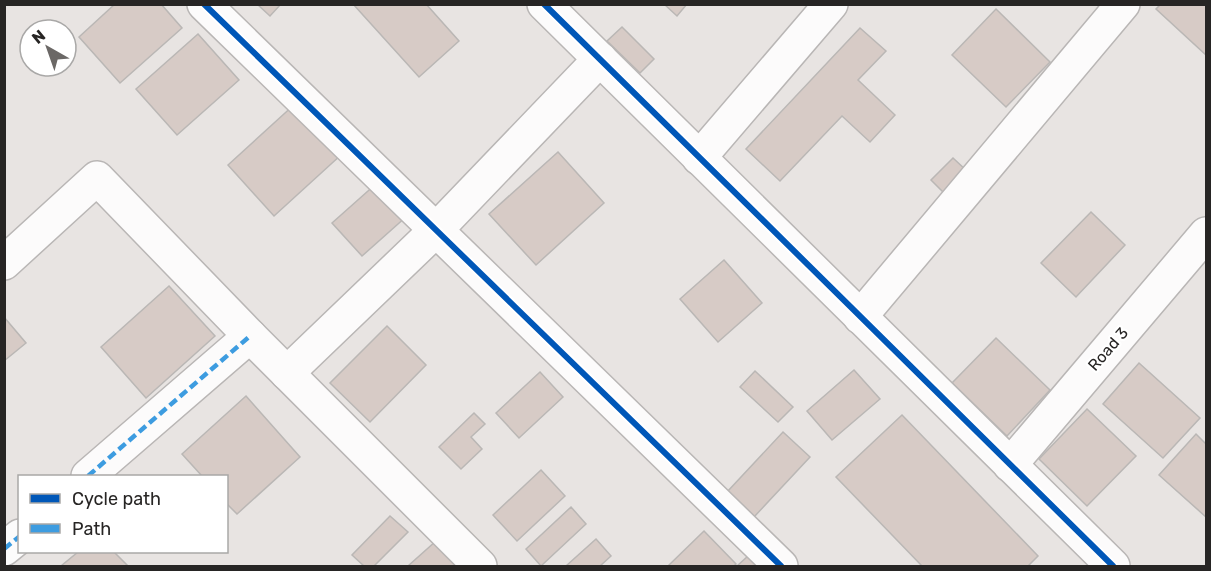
<svg xmlns="http://www.w3.org/2000/svg" width="1211" height="571" font-family="Rubik,sans-serif">
<style>
.building{fill:#d7cbc6;stroke:#bab7b5;stroke-width:1.5}
.lines{fill:none;stroke-linecap:round;stroke-linejoin:round}
.minor-casing{stroke:#b9b6b5;stroke-width:36}
.minor{stroke:#fcfbfb;stroke-width:33}
.quiet{stroke:#3d9ce0;stroke-width:4.5;stroke-dasharray:9 4.5;stroke-linecap:butt}
.cycleway-casing{stroke:#fff;stroke-width:10}
.cycleway{stroke:#0057b8;stroke-width:6}
.labels{text-anchor:middle;dominant-baseline:central;stroke-width:4.5;stroke-linejoin:round;paint-order:stroke}
.street-label{font-size:16px;fill:#272524;stroke:#fff}
</style>
<rect width="100%" height="100%" fill="#e8e4e2"/>
<!-- building -->
<g class="building">
<path d="M115 4H161L182 28 120 83 79 37Z"/>
<path d="M257 4H281L270 16Z"/>
<path d="M353 4H426L459 41 419 77Z"/>
<path d="M664 4H687L677 16Z"/>
<path d="M1161 4H1206V55L1156 9Z"/>
<path d="M996 9 1050 62 1006 107 952 55Z"/>
<path d="M622 27 654 59 640 73 607 41Z"/>
<path d="M860 28 886 51 858 80 895 115 870 142 842 116 780 181 746 149Z"/>
<path d="M198 34 239 80 177 135 136 89Z"/>
<path d="M296 103 342 154 274 216 228 165Z"/>
<path d="M558 152 604 203 536 265 489 214Z"/>
<path d="M953 158 968 172 945 194 931 180Z"/>
<path d="M377 183 407 216 362 256 332 223Z"/>
<path d="M1091 212 1125 245 1076 297 1041 263Z"/>
<path d="M724 260 762 303 718 342 680 299Z"/>
<path d="M169 286 215 336 146 398 101 347Z"/>
<path d="M4 317 26 343 4 361Z"/>
<path d="M387 326 426 365 370 422 330 383Z"/>
<path d="M996 338 1050 390 1007 436 952 383Z"/>
<path d="M1139 363 1200 418 1163 458 1103 404Z"/>
<path d="M854 370 880 399 832 440 807 411Z"/>
<path d="M755 371 793 407 778 422 740 387Z"/>
<path d="M540 372 563 397 519 438 496 413Z"/>
<path d="M246 396 300 457 237 514 226 503V476H202L182 454Z"/>
<path d="M1087 409 1136 456 1087 506 1039 459Z"/>
<path d="M474 413 485 424 471 437 482 449 461 469 439 447Z"/>
<path d="M902 415 1038 556 1028 566H922L836 477Z"/>
<path d="M783 432 810 457 754 517 727 492Z"/>
<path d="M1196 434 1206 444V517L1159 475Z"/>
<path d="M541 470 565 496 517 541 493 515Z"/>
<path d="M571 507 586 524 541 566 526 549Z"/>
<path d="M390 516 408 532 374 566H364L352 555Z"/>
<path d="M704 531 736 564 734 566H668Z"/>
<path d="M596 539 611 556 600 566H566Z"/>
<path d="M436 541 461 566H408Z"/>
<path d="M78 552H114L128 566H61Z"/>
<path d="M748 556 758 566H737Z"/>
</g>
<g class="lines">
<defs>
<g id="minor">
<path d="M204 4 781 566"/>
<path d="M544 4 1113 566"/>
<path d="M699 158 831 4"/>
<path d="M4 263 97 178 250 336 480 566"/>
<path d="M860 317 1123 4"/>
<path d="M287 373 436 230 600 59"/>
<path d="M1010 465 1206 234"/>
<path d="M88 476 250 336"/>
<path d="M4 549 20 536"/>
</g>
</defs>
<!-- minor casing -->
<use href="#minor" class="minor-casing"/>
<!-- minor -->
<use href="#minor" class="minor"/>
<!-- quiet -->
<g class="quiet">
<path d="M88 476 250 336"/>
<path d="M4 549 20 536"/>
</g>
<defs>
<g id="cycleway">
<path d="M204 4 781 566"/>
<path d="M544 4 1113 566"/>
</g>
</defs>
<!-- cycleway casing -->
<use href="#cycleway" class="cycleway-casing"/>
<!-- cycleway -->
<use href="#cycleway" class="cycleway"/>
</g>
<g class="labels">
<!-- street labels -->
<g class="street-label">
<text transform="translate(1108 349) rotate(-49)">Road 3</text>
</g>
</g>
<!-- border -->
<rect width="1211" height="571" fill="none" stroke="#272524" stroke-width="12"/>
<!-- legend -->
<rect x="18" y="475" width="210" height="78" fill="#ffffff" stroke="#a9a8a7" stroke-width="1.5"/>
<rect x="30" y="494" width="30" height="9" fill="#0057b8" stroke="#a9a8a7" stroke-width="1.5"/>
<text x="72" y="505" font-size="18" fill="#272524">Cycle path</text>
<rect x="30" y="524" width="30" height="9" fill="#3d9ce0" stroke="#a9a8a7" stroke-width="1.5"/>
<text x="72" y="535" font-size="18" fill="#272524">Path</text>
<!-- north arrow -->
<g transform="translate(48 48) rotate(320)"><circle r="28" fill="#ffffff" stroke="#a9a8a7" stroke-width="1.5"/>
<path d="M0-4.5L10 22L0 15L-10 22Z" fill="#6b6866"/>
<text y="-9" font-size="16" font-weight="bold" text-anchor="middle" fill="#272524">N</text>
</g>
</svg>
